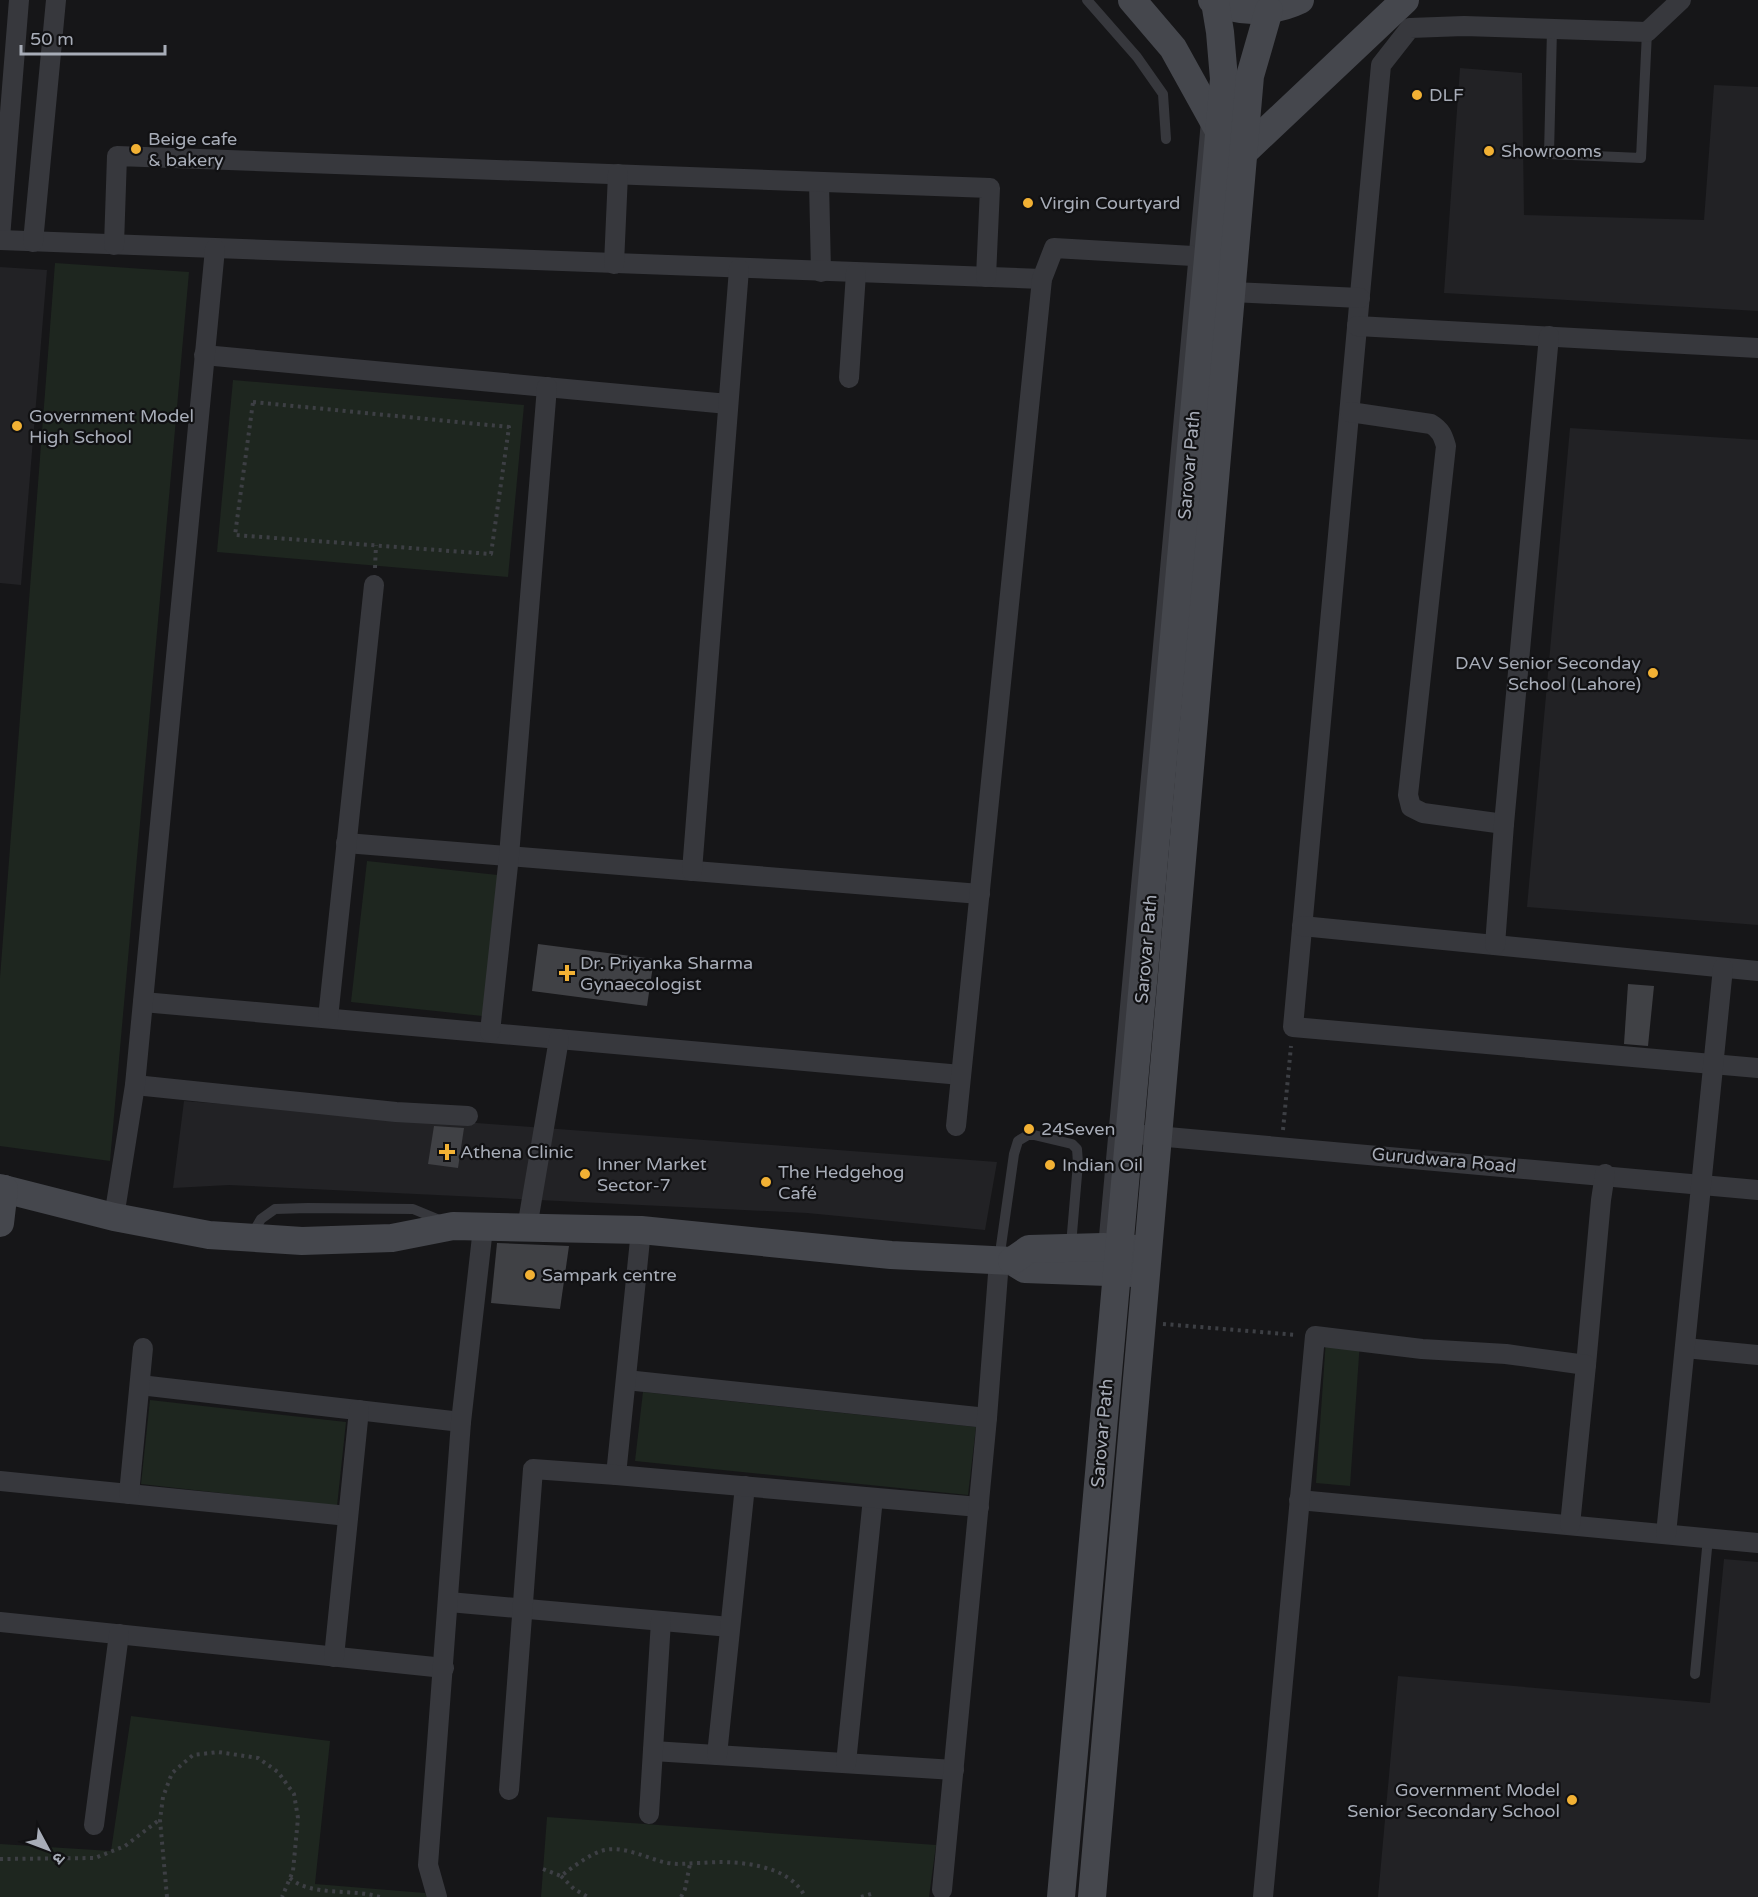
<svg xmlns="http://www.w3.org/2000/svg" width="1758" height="1897" font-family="'Varela Round','Noto Sans Devanagari',sans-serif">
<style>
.built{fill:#222225}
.green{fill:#1e261f}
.building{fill:#404145}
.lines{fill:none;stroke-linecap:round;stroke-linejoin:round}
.path{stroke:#3d3f44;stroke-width:4;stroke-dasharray:3 4.5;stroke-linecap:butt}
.lane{stroke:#37383d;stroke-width:10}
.street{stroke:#37383d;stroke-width:20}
.secondary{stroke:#45474d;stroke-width:28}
.poi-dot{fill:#f2b134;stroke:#111113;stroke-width:2}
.labels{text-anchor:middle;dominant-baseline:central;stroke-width:4.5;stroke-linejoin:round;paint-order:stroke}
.poi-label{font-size:18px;fill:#a8adb8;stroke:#111113;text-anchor:start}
.street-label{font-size:18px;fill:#a8adb8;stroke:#111113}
</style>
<rect width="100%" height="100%" fill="#161618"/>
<!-- built -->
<g class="built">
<path d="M1460 68 1522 73 1524 215 1704 220 1714 85 1758 87V311L1444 293Z"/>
<path d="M0 267 47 270 21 585 0 583Z"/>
<path d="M1570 428 1758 440V925L1527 907Z"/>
<path d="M184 1101 997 1162 985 1230 807 1213 229 1185 173 1188Z"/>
<path d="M1724 1559 1758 1562V1897H1378L1398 1676 1710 1703Z"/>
</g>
<!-- green -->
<g class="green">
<path d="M55 263 189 272 110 1161 0 1146V978Z"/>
<path d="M233 380 524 405 508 577 217 552Z"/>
<path d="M367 861 507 876 492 1017 351 1002Z"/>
<path d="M1326 1339 1360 1341 1350 1486 1316 1483Z"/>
<path d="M643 1392 976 1427 968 1495 635 1461Z"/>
<path d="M150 1400 346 1422 337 1506 141 1484Z"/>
<path d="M131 1716 330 1741 315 1884 425 1893 427 1897H0V1844L111 1851Z"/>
<path d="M547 1817 936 1845 929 1897H541Z"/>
</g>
<!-- building -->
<g class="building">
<path d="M538 944 654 959 647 1006 532 991Z"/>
<path d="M1628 984 1654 986 1648 1046 1624 1044Z"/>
<path d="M434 1126 464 1128 458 1168 428 1164Z"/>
<path d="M497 1243 569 1246 560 1309 491 1303Z"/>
</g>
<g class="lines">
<!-- path -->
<g class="path">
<path d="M253 402 509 427 491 554 235 535Z"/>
<path d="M375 568 376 545"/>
<path d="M1283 1130 1291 1046"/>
<path d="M1163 1324 1297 1335"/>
<path d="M0 1859 95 1858 125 1846 159 1820"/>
<path d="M543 1869 561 1876C573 1867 587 1856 601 1851 623 1844 647 1859 668 1863 680 1865 689 1863 701 1863 732 1860 790 1863 805 1897"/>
<path d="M561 1876 574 1889 588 1897"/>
<path d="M290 1878C311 1897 351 1888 380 1897"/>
<path d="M167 1897 160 1820 163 1797 172 1773 193 1755 218 1752 258 1758 278 1772 294 1794 298 1818 293 1871 282 1897"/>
<path d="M681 1897 685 1889 690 1864"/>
<path d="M861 1897 871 1894"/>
</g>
<!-- lane -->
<g class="lane">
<path d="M1087 0 1137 57 1163 94 1166 139"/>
<path d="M1552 29 1549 154 1641 158 1647 32"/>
<path d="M251 1236 261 1219 275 1209 308 1208 413 1209 442 1221"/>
<path d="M1103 1247 1206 121"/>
<path d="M999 1260 1014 1154 1018 1141 1028 1135H1034L1072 1144 1077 1149 1078 1163 1071 1245"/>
<path d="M1695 1674 1708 1538"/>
</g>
<!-- street -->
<g class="street">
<path d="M1681 0 1647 32 1464 26 1410 28 1381 65 1293 1027 1758 1068"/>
<path d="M819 182 821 272"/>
<path d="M0 238 19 0"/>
<path d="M0 240 1042 279"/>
<path d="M33 242 56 0"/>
<path d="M114 245 117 156 990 188 986 277"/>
<path d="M614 264 618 174"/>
<path d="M1232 292 1360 298"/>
<path d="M1357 326 1758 348"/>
<path d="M204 355 728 404"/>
<path d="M849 378 856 273"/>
<path d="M1350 412 1431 424C1441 430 1443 436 1446 446L1408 795 1411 807 1423 813 1504 824"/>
<path d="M346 843 980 894"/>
<path d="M692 871 739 269"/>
<path d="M1302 926 1758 971"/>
<path d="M1495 945 1504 824 1549 336"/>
<path d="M143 1002 961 1075"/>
<path d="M328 1018 374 585"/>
<path d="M490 1032 509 856 547 387"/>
<path d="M135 1085 396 1112 468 1116"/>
<path d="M956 1126 1042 279 1054 248 1193 256"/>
<path d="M1145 1135 1758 1190"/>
<path d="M114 1217 135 1085 215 249"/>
<path d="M527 1228 559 1039"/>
<path d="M1685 1348 1758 1355"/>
<path d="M1586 1365 1601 1200 1605 1174"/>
<path d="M626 1380 987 1418"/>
<path d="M140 1385 461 1422"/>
<path d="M616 1475 641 1230"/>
<path d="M0 1481 348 1516"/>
<path d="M129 1494 143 1348"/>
<path d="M1299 1500 1758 1543"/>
<path d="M1666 1534 1723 968"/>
<path d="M449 1602 730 1627"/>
<path d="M0 1622 444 1668"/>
<path d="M334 1657 359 1410"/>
<path d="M653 1751 954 1770"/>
<path d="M717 1755 745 1486"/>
<path d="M846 1763 873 1498"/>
<path d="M509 1790 533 1469 616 1475 979 1507"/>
<path d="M649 1814 661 1621"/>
<path d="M94 1825 119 1634"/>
<path d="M942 1890 987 1418 999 1261"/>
<path d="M437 1897 428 1865 461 1422 483 1228"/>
<path d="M1263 1897 1315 1336 1422 1349 1506 1354 1586 1365 1570 1525"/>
</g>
<!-- secondary -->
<g class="secondary">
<path d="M1132 0 1173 48 1219 131"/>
<path d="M1212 0C1239 14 1273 13 1300 0"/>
<path d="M1244 152 1405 0"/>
<path d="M0 1188 114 1217 209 1235 302 1241 392 1238 453 1226 641 1230 891 1255 1012 1261 1025 1269 1135 1273"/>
<path d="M0 1223 4 1189"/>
<path d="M1012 1261 1029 1249 1103 1247 1137 1249"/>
<path d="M1061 1897 1224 79 1220 32 1215 2"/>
<path d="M1092 1897 1250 76 1269 10"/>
</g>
</g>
<!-- markers -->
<g class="poi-dot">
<circle cx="1417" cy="95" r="6"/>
<circle cx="136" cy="149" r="6"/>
<circle cx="1489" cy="151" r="6"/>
<circle cx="1028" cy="203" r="6"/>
<circle cx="17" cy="426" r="6"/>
<circle cx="1653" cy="673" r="6"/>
<path d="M564 964h6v6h6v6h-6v6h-6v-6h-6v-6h6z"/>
<circle cx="1029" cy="1129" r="6"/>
<path d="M444 1143h6v6h6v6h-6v6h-6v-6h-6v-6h6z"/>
<circle cx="1050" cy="1165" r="6"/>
<circle cx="585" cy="1174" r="6"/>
<circle cx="766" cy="1182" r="6"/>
<circle cx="530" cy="1275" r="6"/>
<circle cx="1572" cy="1800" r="6"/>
</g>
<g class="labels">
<!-- poi labels -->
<g class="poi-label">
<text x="1429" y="95">DLF</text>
<text x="148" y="139">Beige cafe<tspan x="148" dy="21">&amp; bakery</tspan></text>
<text x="1501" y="151">Showrooms</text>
<text x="1040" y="203">Virgin Courtyard</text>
<text x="29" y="416">Government Model<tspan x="29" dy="21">High School</tspan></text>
<text x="1641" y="663" text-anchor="end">DAV Senior Seconday<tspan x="1641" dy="21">School (Lahore)</tspan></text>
<text x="580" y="963">Dr. Priyanka Sharma<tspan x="580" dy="21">Gynaecologist</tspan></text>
<text x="1041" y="1129">24Seven</text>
<text x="460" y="1152">Athena Clinic</text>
<text x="597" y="1164">Inner Market<tspan x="597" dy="21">Sector-7</tspan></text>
<text x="1062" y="1165">Indian Oil</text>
<text x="778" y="1172">The Hedgehog<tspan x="778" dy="21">Café</tspan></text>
<text x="542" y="1275">Sampark centre</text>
<text x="1560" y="1790" text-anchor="end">Government Model<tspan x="1560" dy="21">Senior Secondary School</tspan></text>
</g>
<!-- street labels -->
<g class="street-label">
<text transform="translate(1189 465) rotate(-85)">Sarovar Path</text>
<text transform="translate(1146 949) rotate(-85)">Sarovar Path</text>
<text transform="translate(1444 1160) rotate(5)">Gurudwara Road</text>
<text transform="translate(1102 1433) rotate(-85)">Sarovar Path</text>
</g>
</g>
<!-- north arrow -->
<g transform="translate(48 1849) rotate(131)" stroke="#111113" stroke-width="4.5" paint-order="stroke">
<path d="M0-4.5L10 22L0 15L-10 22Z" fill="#a8adb8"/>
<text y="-9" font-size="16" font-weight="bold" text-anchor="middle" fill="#a8adb8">उ</text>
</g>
<!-- scale -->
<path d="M21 45v9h144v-9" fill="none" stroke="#a8adb8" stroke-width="3"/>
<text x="30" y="45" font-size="18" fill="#a8adb8" stroke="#111113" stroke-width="4.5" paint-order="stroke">50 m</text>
</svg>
